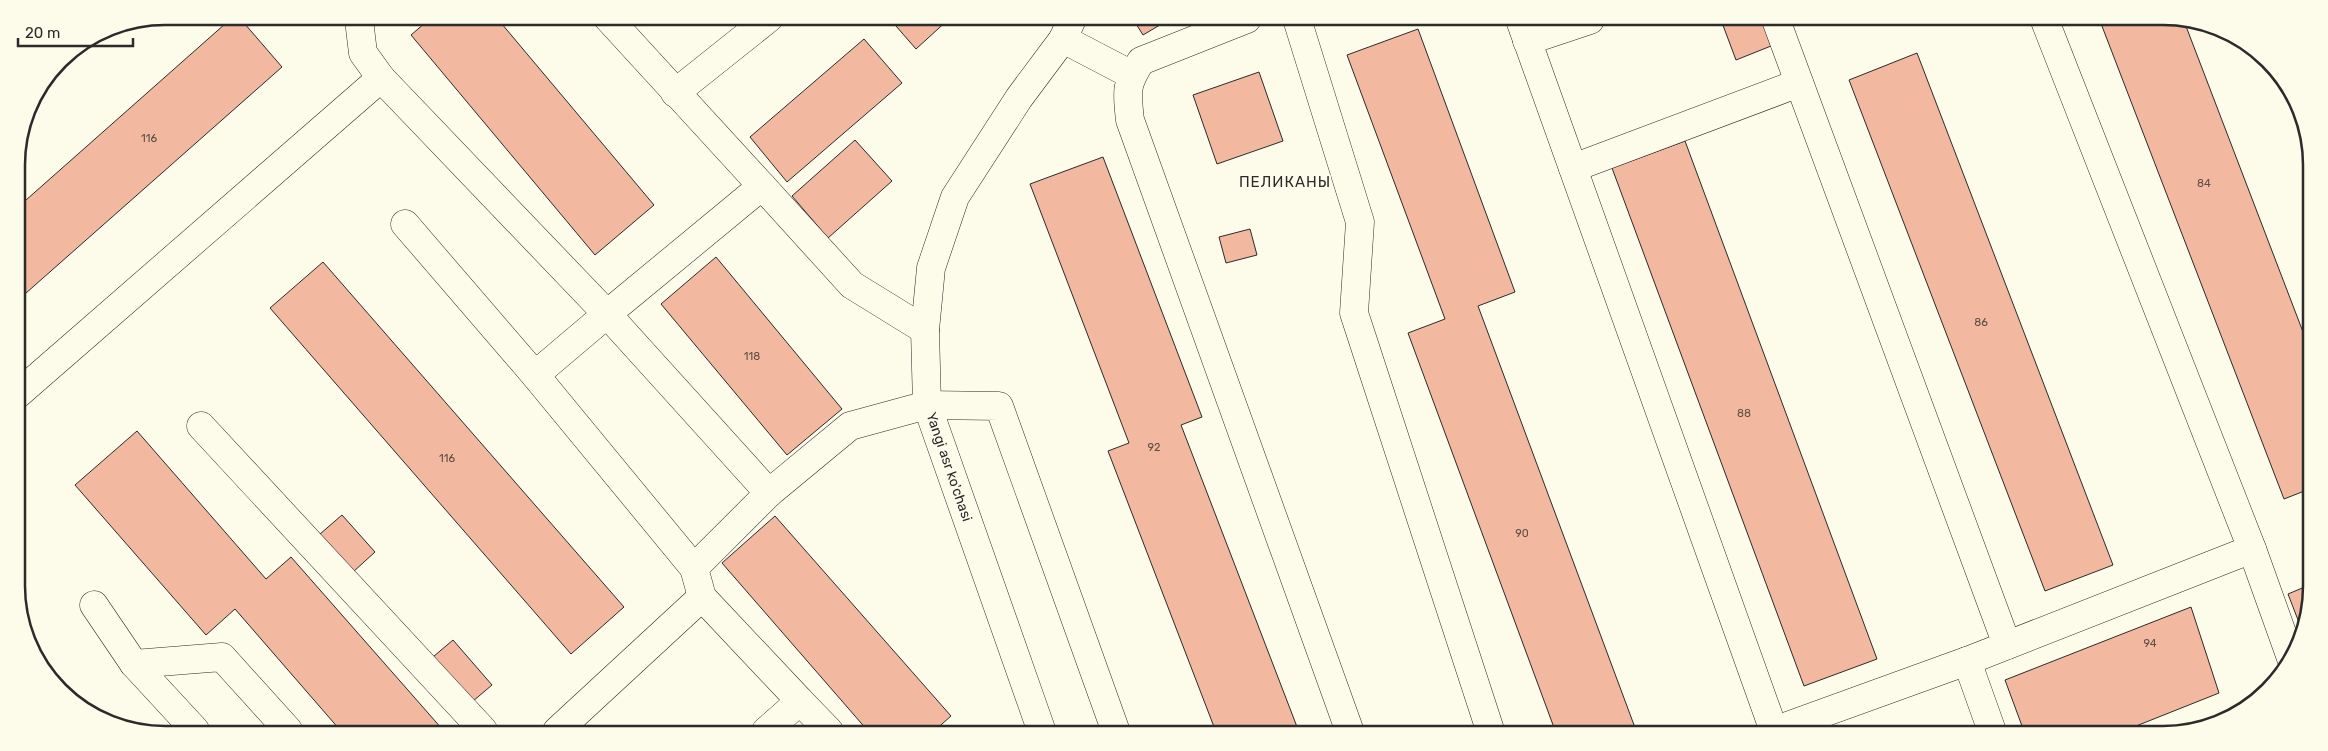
<svg xmlns="http://www.w3.org/2000/svg" width="2328" height="751" font-family="Rubik,sans-serif">
<style>
.building{fill:#f2b8a0;stroke:#2b2b2b}
.lines{fill:none;stroke-linecap:round;stroke-linejoin:round}
.minor-casing{stroke:#2b2b2b;stroke-width:29}
.minor{stroke:#fdfbea;stroke-width:28}
.labels{text-anchor:middle;dominant-baseline:central;stroke-width:4;stroke-linejoin:round;paint-order:stroke}
.number-label{font-size:11px;fill:#5d4e48}
.street-label{font-size:14px;fill:#2b2b2b;stroke:#fdfbea}
.neighbourhood-label{font-size:15px;letter-spacing:1px;fill:#2b2b2b;stroke:#fdfbea}
.rim{fill:none;stroke:#2b2b2b;stroke-width:2.5}
</style>
<rect width="100%" height="100%" fill="#fdfbea"/>
<!-- building -->
<g class="building">
<path d="M234 16H238L282 67 17 301V208Z"/>
<path d="M432 17H496L654 205 595 255 411 35Z"/>
<path d="M889 18H950L916 49Z"/>
<path d="M1133 19H1170L1143 35Z"/>
<path d="M1721 20H1762L1771 46 1736 60Z"/>
<path d="M2100 21H2184L2308 345 2307 490 2284 499Z"/>
<path d="M1418 29 1515 292 1478 306 1637 733H1556L1408 333 1445 319 1347 55Z"/>
<path d="M864 39 902 83 787 182 750 137Z"/>
<path d="M1917 53 2113 565 2045 591 1849 80Z"/>
<path d="M1259 72 1283 141 1217 164 1193 95Z"/>
<path d="M855 140 892 181 828 238 792 196Z"/>
<path d="M1685 141 1877 659 1804 686 1612 168Z"/>
<path d="M1103 157 1202 417 1181 425 1299 732H1216L1108 451 1129 443 1030 184Z"/>
<path d="M1250 229 1257 255 1226 263 1219 237Z"/>
<path d="M716 257 842 409 787 455 661 304Z"/>
<path d="M323 262 624 607 571 654 270 308Z"/>
<path d="M137 431 266 579 291 557 443 730H340L235 609 206 635 75 485Z"/>
<path d="M342 515 375 552 353 572 320 534Z"/>
<path d="M775 516 951 716 933 732 868 731 722 563Z"/>
<path d="M2307 586V625L2303 633 2288 594Z"/>
<path d="M2191 607 2219 693 2116 734H2025L2005 680Z"/>
<path d="M453 640 492 685 466 707 427 662Z"/>
</g>
<g class="lines">
<defs>
<g id="minor">
<path d="M607 17 762 186"/>
<path d="M1247 19 1141 61C1125 86 1127 92 1130 120L1350 732"/>
<path d="M1297 19 1360 222 1354 313 1491 733"/>
<path d="M1520 20 1774 731"/>
<path d="M1776 20 2007 645"/>
<path d="M2045 21 2252 549 2291 658"/>
<path d="M1063 39 1132 75"/>
<path d="M1527 41 1590 20"/>
<path d="M381 78 607 314 535 375"/>
<path d="M675 93 769 18"/>
<path d="M1573 168 1799 83"/>
<path d="M405 224 535 375 694 568"/>
<path d="M18 394 381 78 363 53 359 20 362 17"/>
<path d="M201 426 483 730"/>
<path d="M769 493 850 426 927 405 999 406 1116 732"/>
<path d="M94 605 134 664 195 730"/>
<path d="M1967 661 1993 734"/>
<path d="M134 664 222 657 288 730"/>
<path d="M800 701 702 597 694 568 769 493 607 314 762 186 852 285 925 330"/>
<path d="M557 731 702 597"/>
<path d="M766 731 800 701 829 731"/>
<path d="M1042 732 927 405 925 330 931 268 955 197 1019 98 1063 39 1072 19"/>
<path d="M1768 733 1967 661 2252 549"/>
</g>
</defs>
<!-- minor casing -->
<use href="#minor" class="minor-casing"/>
<!-- minor -->
<use href="#minor" class="minor"/>
</g>
<g class="labels">
<!-- number labels -->
<g class="number-label">
<text x="149" y="138">116</text>
<text x="2204" y="183">84</text>
<text x="1981" y="322">86</text>
<text x="752" y="356">118</text>
<text x="1744" y="413">88</text>
<text x="1154" y="447">92</text>
<text x="447" y="458">116</text>
<text x="1522" y="533">90</text>
<text x="2150" y="643">94</text>
</g>
<!-- street labels -->
<g class="street-label">
<text transform="translate(949 467) rotate(71)">Yangi asr ko'chasi</text>
</g>
<!-- neighbourhood labels -->
<g class="neighbourhood-label">
<text x="1285" y="182">ПЕЛИКАНЫ</text>
</g>
</g>
<!-- crop -->
<path d="M0 0H2328V751H0ZM165 25H2163A140 140 0 0 1 2303 165V586A140 140 0 0 1 2163 726H165A140 140 0 0 1 25 586V165A140 140 0 0 1 165 25Z" fill="#fdfbea" fill-rule="evenodd"/>
<path class="rim" d="M165 25H2163A140 140 0 0 1 2303 165V586A140 140 0 0 1 2163 726H165A140 140 0 0 1 25 586V165A140 140 0 0 1 165 25Z"/>
<!-- scale -->
<path d="M18 38v8h115v-8" fill="none" stroke="#2b2b2b" stroke-width="2.5"/>
<text x="25" y="38" font-size="15" fill="#2b2b2b" stroke="#fdfbea" stroke-width="4" paint-order="stroke">20 m</text>
</svg>
